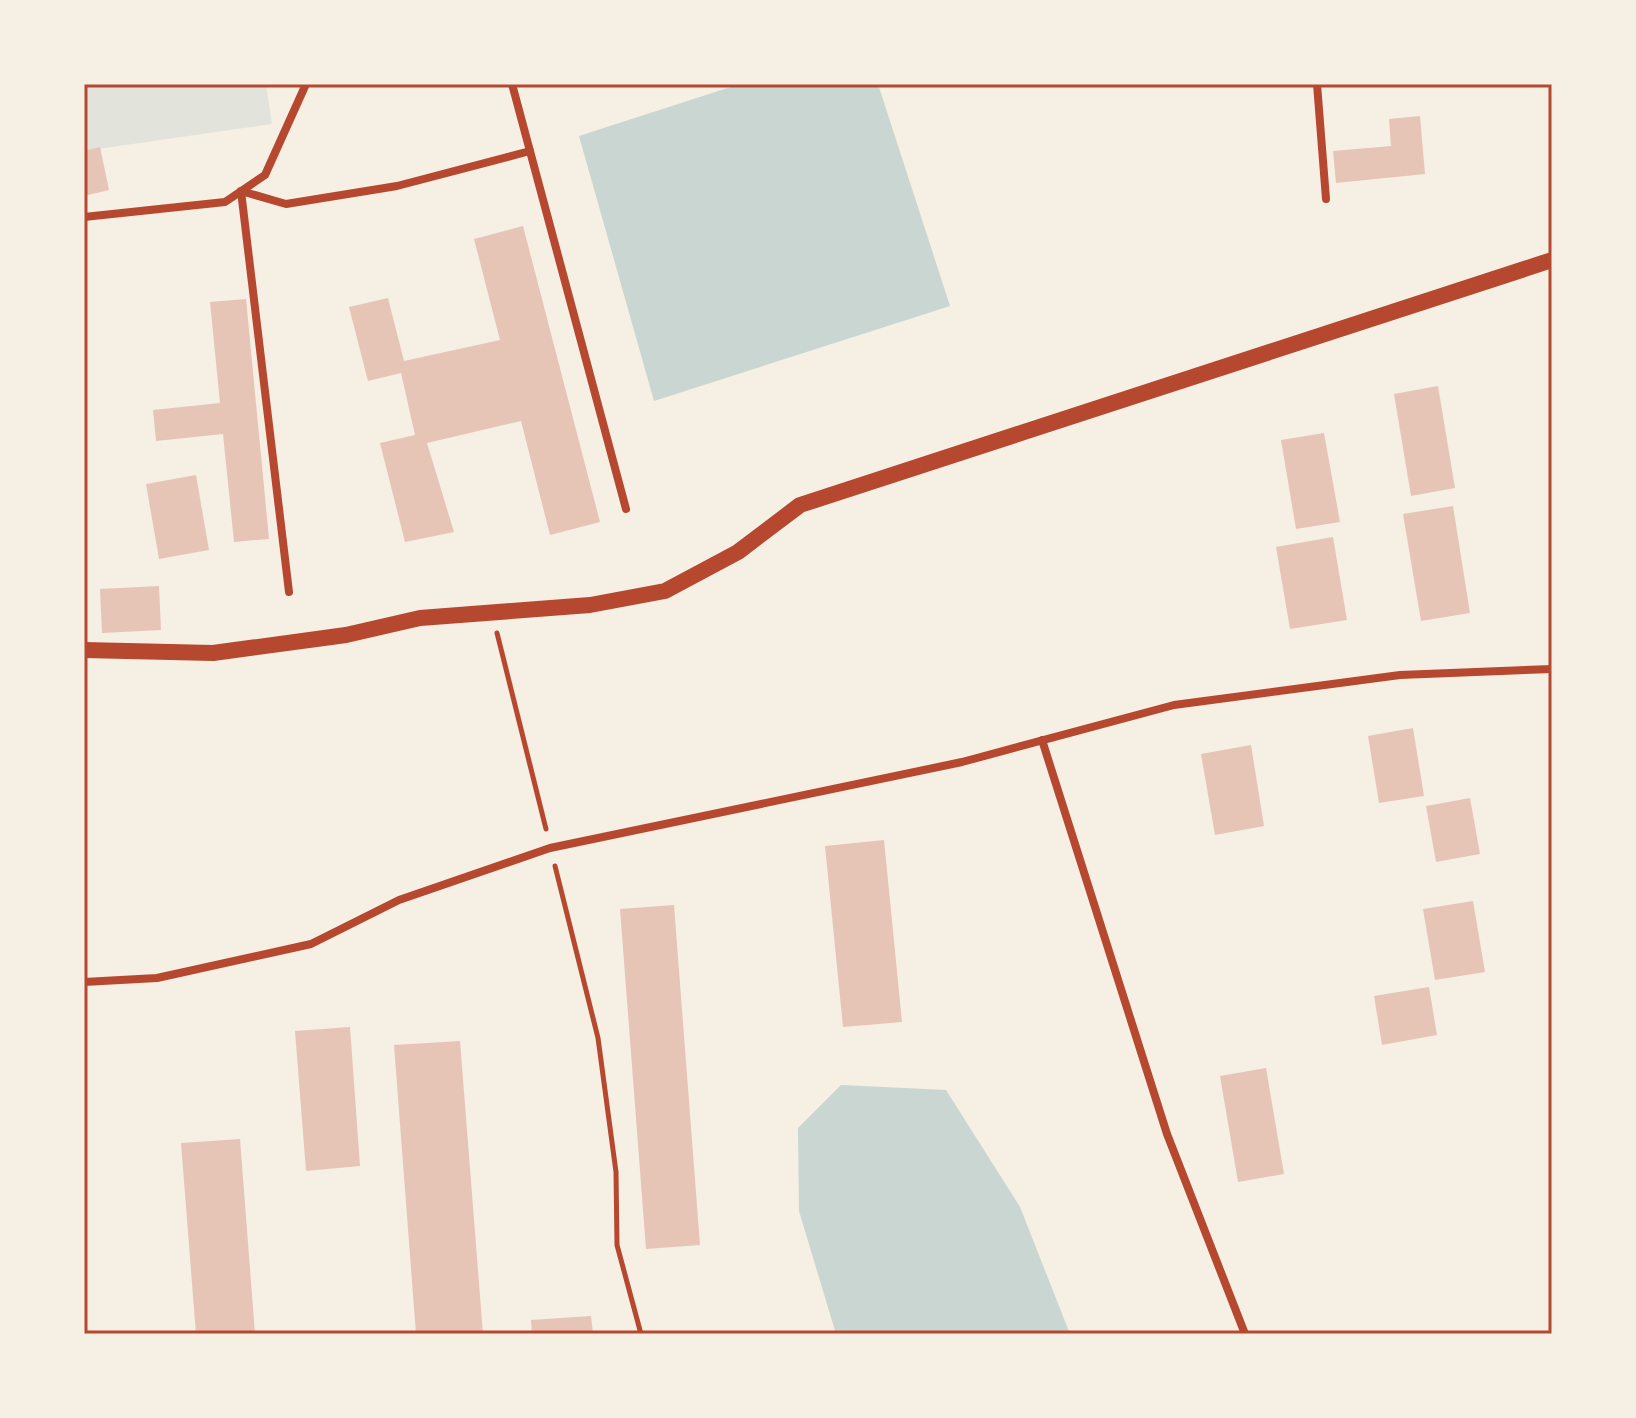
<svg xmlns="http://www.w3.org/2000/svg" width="1636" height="1418" font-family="'PT Sans',sans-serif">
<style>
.green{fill:#e2e4dc}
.water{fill:#c9d6d2}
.building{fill:#e6c5b7}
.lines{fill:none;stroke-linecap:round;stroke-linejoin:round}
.path{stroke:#b5482f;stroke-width:5}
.minor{stroke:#b5482f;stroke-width:8}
.secondary{stroke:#b5482f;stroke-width:16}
.neatline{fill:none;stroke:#b5482f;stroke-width:3}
</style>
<rect width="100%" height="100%" fill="#f6efe4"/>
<!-- green -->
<path class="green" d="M84 84H266L272 124 84 151Z"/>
<!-- water -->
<g class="water">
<path d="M740 84H878L950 306 654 401 579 136Z"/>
<path d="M841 1085 946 1090 1020 1207 1070 1334H836L799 1211 798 1128Z"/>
</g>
<!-- building -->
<g class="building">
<path d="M1420 116 1425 174 1336 183 1333 151 1391 146 1389 119Z"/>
<path d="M100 147 109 190 84 196V151Z"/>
<path d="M523 226 600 522 550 535 521 421 427 443 454 532 405 542 380 443 415 435 401 373 368 381 349 307 388 298 404 361 500 340 474 239Z"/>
<path d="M246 299 269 539 234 542 223 434 156 441 153 410 220 403 210 302Z"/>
<path d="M1438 386 1455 488 1411 496 1394 394Z"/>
<path d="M1324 433 1340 522 1296 529 1281 440Z"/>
<path d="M196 475 209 550 159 559 146 484Z"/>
<path d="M1453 506 1470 613 1421 621 1403 514Z"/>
<path d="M1333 537 1347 620 1290 629 1276 547Z"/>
<path d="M159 586 161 630 102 633 100 589Z"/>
<path d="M1413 728 1424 796 1379 803 1368 736Z"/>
<path d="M1251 745 1264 826 1215 835 1201 754Z"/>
<path d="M1470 798 1480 854 1436 862 1426 806Z"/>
<path d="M884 840 902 1022 843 1027 825 846Z"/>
<path d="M1473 901 1485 972 1435 980 1423 909Z"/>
<path d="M674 905 700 1245 646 1249 620 909Z"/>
<path d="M1429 987 1437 1035 1382 1045 1374 996Z"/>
<path d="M350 1027 360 1166 306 1171 295 1031Z"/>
<path d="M460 1041 483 1334H416L394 1045Z"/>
<path d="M1266 1068 1284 1174 1238 1182 1220 1076Z"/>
<path d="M240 1139 255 1334H196L181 1143Z"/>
<path d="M591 1316 593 1334H532L531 1320Z"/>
</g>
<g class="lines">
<!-- path -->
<g class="path">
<path d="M497 633 546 829"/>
<path d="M555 866 598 1038 616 1172 617 1245 641 1334"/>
</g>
<!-- minor -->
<g class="minor">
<path d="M512 84 626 509"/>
<path d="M1317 84 1326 199"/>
<path d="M84 217 225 202 265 175 306 84"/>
<path d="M289 592 241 191 286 204 397 186 530 151"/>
<path d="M1042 740 1167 1134 1245 1334"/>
<path d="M84 982 157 978 311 944 399 900 550 848 962 762 1174 705 1400 675 1552 669"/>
</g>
<!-- secondary -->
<path class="secondary" d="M84 650 213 653 346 635 420 618 590 605 665 591 738 552 800 505 1552 260"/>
</g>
<!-- border -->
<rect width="1636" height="1418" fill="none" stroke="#f6efe4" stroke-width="172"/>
<rect x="86" y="86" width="1464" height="1246" class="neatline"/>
</svg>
